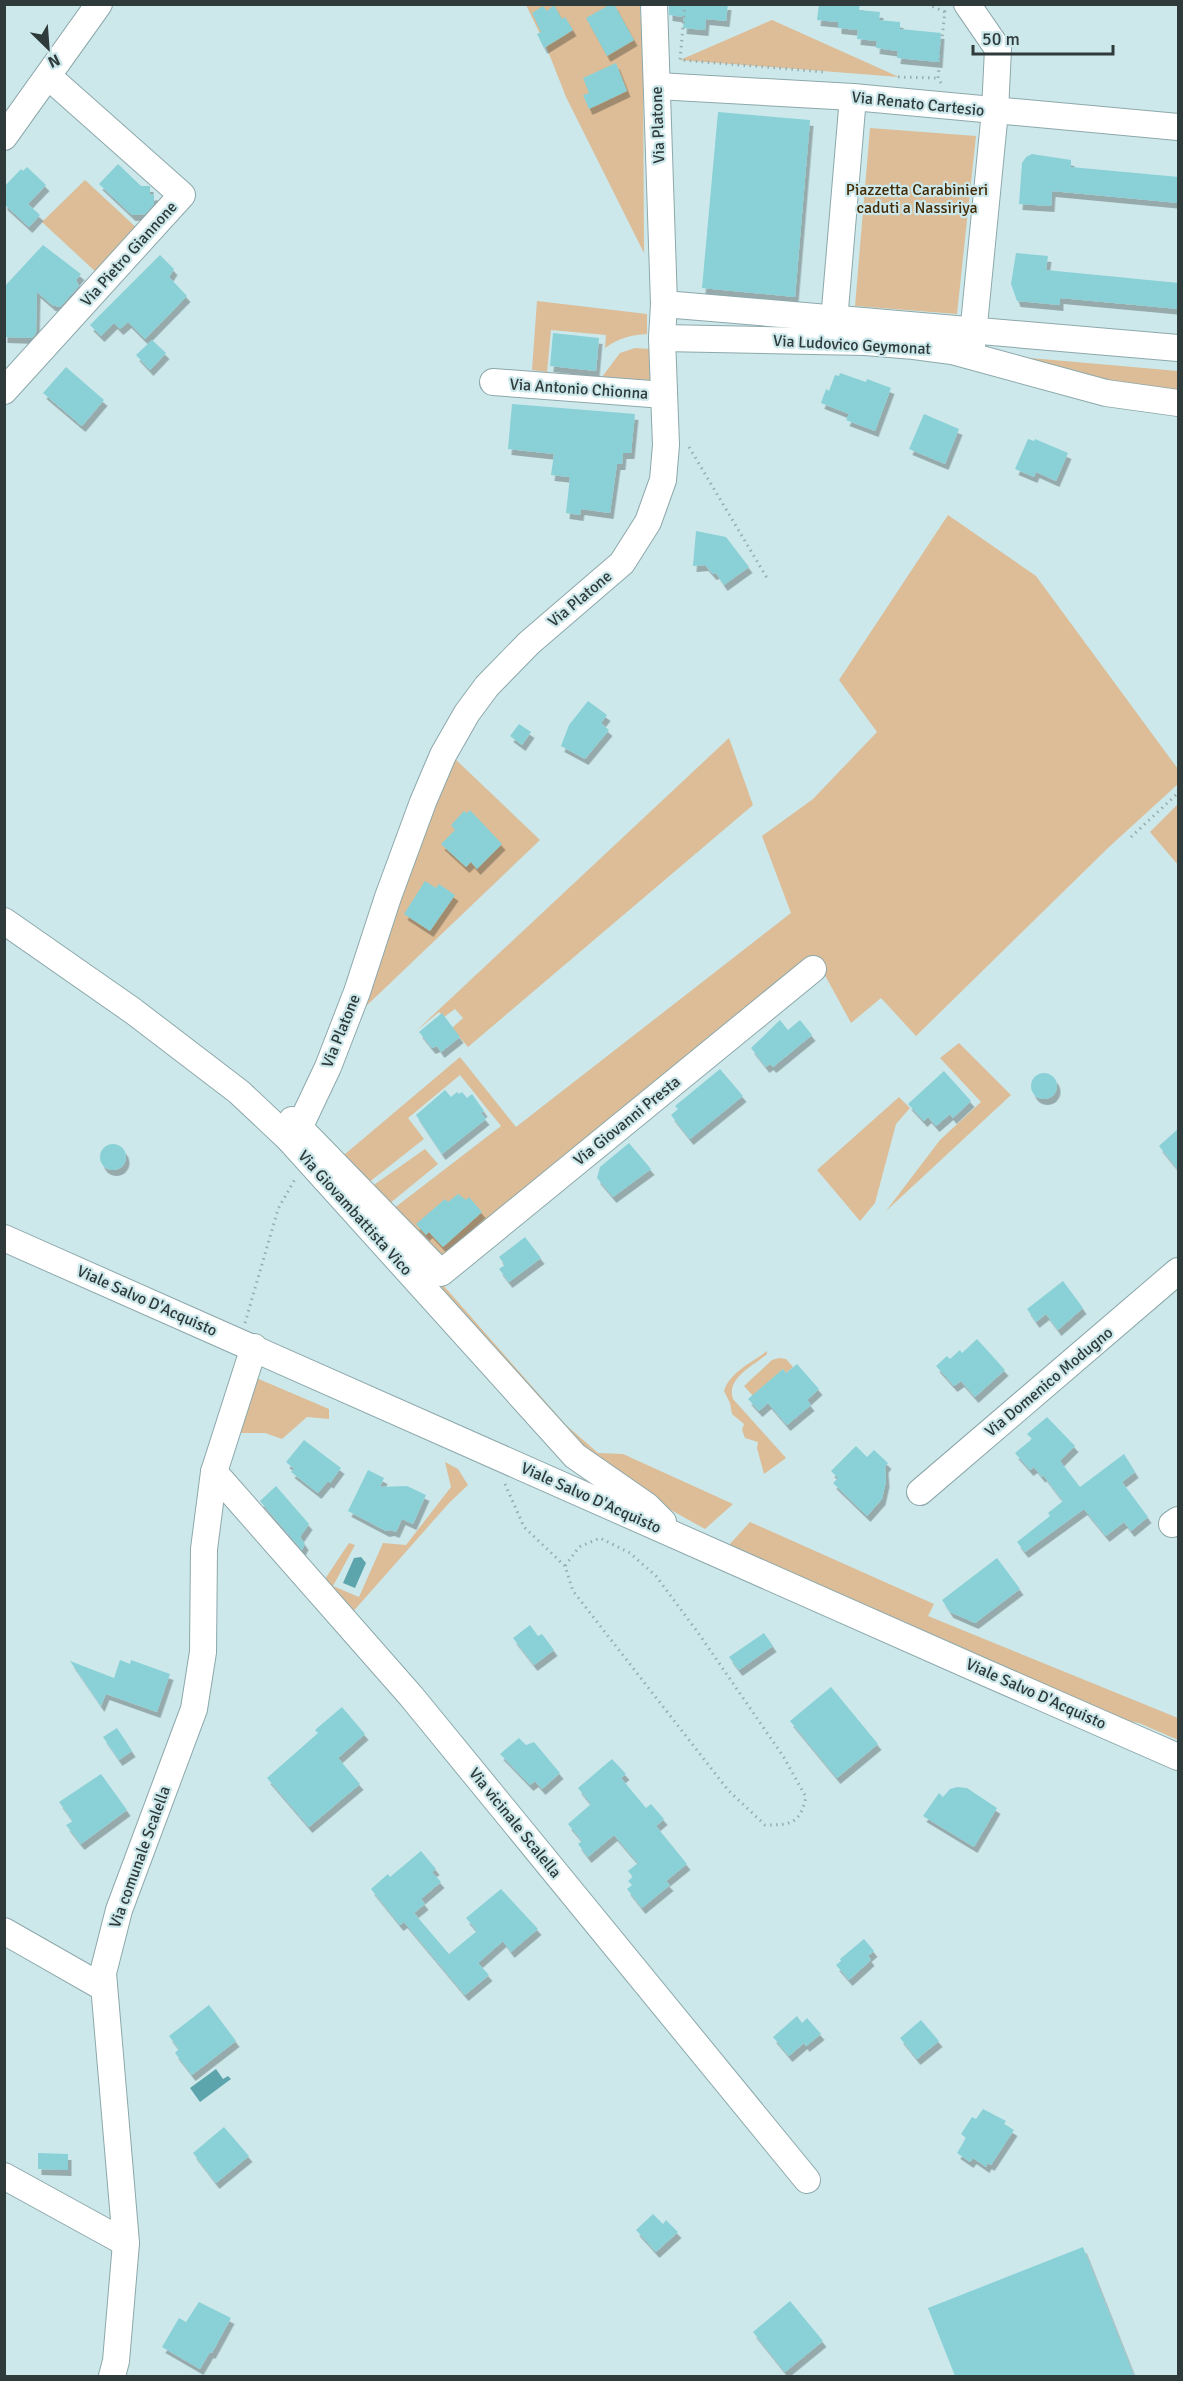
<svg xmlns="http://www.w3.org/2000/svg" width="1183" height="2381" font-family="Signika,sans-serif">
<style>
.green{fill:#dcbd97}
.water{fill:#5da5ac}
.building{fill:#89d1d7;filter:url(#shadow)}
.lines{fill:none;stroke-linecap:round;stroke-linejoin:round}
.minor-casing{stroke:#8da8ab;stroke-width:28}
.path{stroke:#97adaf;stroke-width:3;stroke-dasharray:1.5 4.5;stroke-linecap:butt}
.minor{stroke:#fff;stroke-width:26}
.labels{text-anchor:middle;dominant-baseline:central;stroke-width:4.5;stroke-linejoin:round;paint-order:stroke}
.street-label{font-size:16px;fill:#2f3a3b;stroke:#cce8eb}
.park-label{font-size:16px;fill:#432b05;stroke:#cce8eb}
</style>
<defs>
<filter id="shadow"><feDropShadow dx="3.5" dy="6" stdDeviation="0" flood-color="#0004"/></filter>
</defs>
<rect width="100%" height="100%" fill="#cce8eb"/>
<!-- green -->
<g class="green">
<path d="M526 5H640L643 59 644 253 566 97 546 46Z"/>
<path d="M772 20 899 77 680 60Z"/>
<path d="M870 128 976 136 957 314 855 306Z"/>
<path d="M85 180 140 231 98 274 42 222Z"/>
<path d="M537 301 647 314V334C630 335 619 338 605 348L606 335 551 330 547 372 532 370Z"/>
<path d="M635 348 650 349V380L602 377 620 353Z"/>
<path d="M1008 356 1178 371V394L1172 397Z"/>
<path d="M948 515 1036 576 1178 769V784L1109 847 916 1036 881 998 851 1023 815 957 439 1260 393 1209 501 1126 460 1075 408 1118 424 1139 368 1183 338 1160 460 1057 516 1127 791 913 762 836 813 799 877 732 839 680Z"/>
<path d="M729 738 753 805 468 1047 452 1028 463 1018 455 1009 444 1017 439 1012 416 1031Z"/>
<path d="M452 756 540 840 362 1010 390 923Z"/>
<path d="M1178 804V865L1150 832Z"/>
<path d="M959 1043 1011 1095 886 1211 940 1140 981 1102 940 1058Z"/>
<path d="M899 1097 910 1108 896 1124 875 1203 860 1221 817 1170Z"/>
<path d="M307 1141 429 1269 566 1425 598 1453 623 1454 733 1504 705 1529 653 1500 592 1456Z"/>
<path d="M425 1149 438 1164 389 1204 371 1187Z"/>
<path d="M767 1351V1354C753 1366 726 1378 733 1399L786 1458 764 1474 757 1448 758 1442 745 1438 742 1430 744 1424 732 1414 730 1403 724 1391C729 1373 752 1362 767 1351Z"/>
<path d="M779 1358 786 1359 793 1367 786 1373 783 1369 753 1396 744 1386 772 1360Z"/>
<path d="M254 1377 329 1409V1419L307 1417 282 1439 265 1433H235Z"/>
<path d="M445 1462 458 1469 468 1485 449 1503 350 1615 321 1585 349 1543 355 1545 333 1586 359 1597 383 1543 406 1545 451 1487Z"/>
<path d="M750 1522 934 1604 928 1616 1178 1718V1740L1139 1723 1118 1719 729 1545Z"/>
</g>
<!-- water -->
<g class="water">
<path d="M361 1557 366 1563 355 1588 343 1583 354 1558Z"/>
<path d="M216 2069 223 2079 228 2076 231 2079 200 2102 190 2088Z"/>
</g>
<!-- building -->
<g class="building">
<path d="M611 4H614L634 40 607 56 586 18Z"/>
<path d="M669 4H728L726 21 706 19 705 30 683 28 684 17 669 15Z"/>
<path d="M819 4H860L859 10 880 12 879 20 900 22V29L941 33 939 62 897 58 898 51 876 48 877 41 857 39 858 30 838 28V22L817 20Z"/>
<path d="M554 5 562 19 565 17 573 30 544 48 537 34 541 32 532 13 543 6 547 11Z"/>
<path d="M616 63 627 91 589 109 583 95 589 93 583 78Z"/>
<path d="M718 112 810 120 795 297 702 288Z"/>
<path d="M1032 154 1071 160V167L1179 177V203L1052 191 1051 206 1019 204 1022 163 1026 157Z"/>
<path d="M118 164 141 186H150V195L154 194V204L145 214 132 215 99 184Z"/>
<path d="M27 167 46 185 28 204 40 215 29 227 4 204V187L21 169 23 171Z"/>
<path d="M43 245 81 274 76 280 79 286 60 307 52 305 37 292 36 333 32 338 4 337V287Z"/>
<path d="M1016 253 1048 256 1046 270 1179 283V309L1060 298V305L1017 301 1011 284Z"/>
<path d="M160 255 174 269 169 277 187 296 145 339 128 322 120 329 114 323 101 336 90 325Z"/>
<path d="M553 333 599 338 596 371 550 366Z"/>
<path d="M152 340 166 353 150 370 136 355Z"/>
<path d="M66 367 104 400 82 426 43 393Z"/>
<path d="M840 373 866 382 867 379 891 388 875 431 846 420 849 414 821 403 826 389 829 391 835 375 839 376Z"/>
<path d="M512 404 635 414 631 453H623L622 464H617L610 513 581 509 580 515 566 513 570 477 551 475 554 454 508 449Z"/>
<path d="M924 414 959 429 945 464 909 449Z"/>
<path d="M1028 439 1034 441 1035 439 1068 453 1056 481 1036 472 1034 477 1015 469Z"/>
<path d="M696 531 726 537 749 567 724 585 716 573 713 574 705 565 693 566Z"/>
<path d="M588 701 607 715 601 723 609 730 585 759 561 746 569 725Z"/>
<path d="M519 724 531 732 522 745 510 736Z"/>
<path d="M470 810 502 844 477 869 471 862 466 867 441 844 455 830 451 825 464 811 467 813Z"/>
<path d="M425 881 436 888 439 884 455 895 430 931 404 914Z"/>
<path d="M442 1013 460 1037 441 1052 437 1046 432 1048 419 1032Z"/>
<path d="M780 1020 788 1030 800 1020 812 1035 773 1067 770 1064 766 1067 751 1048Z"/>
<path d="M720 1069 743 1096 690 1139 671 1115 678 1109 675 1106Z"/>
<path d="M944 1071 971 1101 953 1118 950 1114 936 1126 928 1117 924 1121 908 1104Z"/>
<circle cx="1044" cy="1086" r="13"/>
<path d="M445 1090 451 1097 457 1092 459 1094 462 1092 467 1098 472 1094 484 1111 481 1113 486 1119 442 1154 416 1115Z"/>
<path d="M1179 1128V1171L1159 1146Z"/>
<path d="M629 1143 651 1169 613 1197 597 1178 600 1167Z"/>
<circle cx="113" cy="1157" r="13"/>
<path d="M458 1194 466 1200 469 1197 482 1212 443 1247 429 1232 426 1235 416 1224 445 1199 448 1202Z"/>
<path d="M525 1237 541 1258 509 1282 499 1269 505 1265 499 1257Z"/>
<path d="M1063 1281 1083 1308 1058 1330 1046 1314 1036 1322 1027 1309Z"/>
<path d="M977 1339 1005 1370 975 1397 961 1381 954 1386 936 1366 947 1356 950 1359 960 1350 962 1353Z"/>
<path d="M797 1364 819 1389 807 1400 811 1405 787 1425 768 1403 759 1411 748 1399 783 1369 786 1373Z"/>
<path d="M1047 1417 1075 1446 1060 1461 1080 1487 1124 1454 1135 1472 1122 1482 1148 1517 1131 1531 1124 1522 1106 1536 1084 1509 1025 1552 1017 1542 1050 1516 1048 1513 1063 1501 1043 1475 1042 1477 1034 1467 1030 1470 1015 1453 1032 1439 1027 1434Z"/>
<path d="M304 1440 341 1468 330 1483 328 1481 318 1493 291 1472 294 1469 286 1462Z"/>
<path d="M856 1446 867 1457 874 1450 888 1463 885 1467 886 1481 882 1499 867 1516 833 1483 838 1478 831 1471Z"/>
<path d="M368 1470 384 1478 380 1487 407 1486 426 1495 413 1524 402 1519 396 1532 391 1530 386 1531 348 1511Z"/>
<path d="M276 1486 309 1524 300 1537 305 1544 302 1550 260 1501Z"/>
<path d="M997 1558 1020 1589 975 1623 950 1612 942 1600Z"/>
<path d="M530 1625 538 1636 542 1634 554 1650 534 1665 513 1638Z"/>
<path d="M764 1633 773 1646 739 1670 729 1657Z"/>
<path d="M120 1660 130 1664 131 1660 170 1674 157 1712 106 1694 101 1706 70 1661 114 1678Z"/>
<path d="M831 1687 878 1744 837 1778 790 1721Z"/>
<path d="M342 1707 365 1734 338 1758 360 1784 309 1827 267 1778 318 1733 315 1730Z"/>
<path d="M117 1728 132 1751 119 1760 103 1737Z"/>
<path d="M519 1738 526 1745 534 1742 560 1773 542 1789 535 1781 530 1785 500 1754Z"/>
<path d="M612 1759 626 1774 621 1778 646 1808 651 1804 664 1819 656 1826 687 1864 666 1881 670 1885 642 1908 627 1889 632 1885 628 1881 633 1877 628 1871 638 1863 614 1835 588 1857 578 1844 582 1841 568 1824 591 1804 578 1788Z"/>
<path d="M101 1774 127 1810 81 1844 66 1825 73 1821 59 1802Z"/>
<path d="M957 1787 967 1788 997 1808 974 1847 923 1816 939 1793 943 1797 950 1789Z"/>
<path d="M421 1851 436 1869 432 1872 441 1882 421 1899 425 1904 414 1913 449 1954 477 1931 466 1918 501 1889 538 1929 511 1952 503 1941 478 1963 489 1975 465 1995 404 1922 400 1925 371 1889 388 1874 390 1877Z"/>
<path d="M864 1939 874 1951 868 1956 871 1960 849 1980 836 1965 841 1961 840 1959Z"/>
<path d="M209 2005 236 2041 192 2075 175 2053 179 2049 169 2036Z"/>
<path d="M797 2016 802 2023 807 2018 821 2034 806 2046 804 2043 789 2056 773 2037Z"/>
<path d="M921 2020 939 2041 917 2059 900 2038Z"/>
<path d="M983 2109 1006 2121 1004 2124 1014 2130 991 2165 988 2163 986 2167 973 2158 970 2162 957 2153 966 2138 961 2134 972 2117 976 2119Z"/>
<path d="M224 2127 249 2156 216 2183 193 2153Z"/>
<path d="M38 2153 68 2154V2170L38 2169Z"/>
<path d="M653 2214 663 2224 666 2220 678 2232 656 2252 636 2230Z"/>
<path d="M1083 2247 1134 2376H955L928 2308Z"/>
<path d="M790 2301 823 2341 785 2372 753 2332Z"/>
<path d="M199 2302 231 2318 212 2353 210 2352 200 2369 162 2347 179 2318 186 2322Z"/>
</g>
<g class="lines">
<defs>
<g id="minor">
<path d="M967 4 998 49 995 111 972 345"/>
<path d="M657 86 853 97 1178 127"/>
<path d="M4 137 99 4"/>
<path d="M664 304 1178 348"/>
<path d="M834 321 853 97"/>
<path d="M662 338 865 342 914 346 952 351 1106 393 1178 403"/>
<path d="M493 382 664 395"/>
<path d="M4 391 182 195 49 77"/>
<path d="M4 921 133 1011 239 1092 289 1139 575 1456 647 1506 663 1522"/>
<path d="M292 1120 441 1273 813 969"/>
<path d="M289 1139 300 1126 328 1067 357 992 388 897 423 802 443 755 467 713 487 686 529 643 622 563 648 522 663 480 666 445 662 338 664 304 654 4"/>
<path d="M4 1238C396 1411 786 1586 1178 1757"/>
<path d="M214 1472 411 1696 807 2180"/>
<path d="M920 1492 1178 1271"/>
<path d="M1172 1524 1178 1520"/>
<path d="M4 1931 104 1988"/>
<path d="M4 2176 126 2243"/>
<path d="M112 2376 116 2361 126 2243 103 1973 119 1910 194 1709 203 1652 204 1549 214 1472 254 1347"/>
</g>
</defs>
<!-- minor casing -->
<use href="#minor" class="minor-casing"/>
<!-- path -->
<g class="path">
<path d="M685 4 680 60 825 72"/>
<path d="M927 4 945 12"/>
<path d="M898 77 938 78"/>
<path d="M941 83 938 78 945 10"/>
<path d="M689 447 767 578"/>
<path d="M1131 837 1178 793"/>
<path d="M245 1323 278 1209 295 1179"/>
<path d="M505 1484 524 1527 565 1566 573 1591 728 1790 765 1825C791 1825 800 1824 806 1797L783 1756 699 1634 656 1576 630 1553 600 1538 579 1547 565 1566"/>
</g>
<!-- minor -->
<use href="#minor" class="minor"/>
</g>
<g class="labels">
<!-- street labels -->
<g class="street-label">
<text transform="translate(918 104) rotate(6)">Via Renato Cartesio</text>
<text transform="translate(658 125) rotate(-92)">Via Platone</text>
<text transform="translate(129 254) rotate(-48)">Via Pietro Giannone</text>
<text transform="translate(852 345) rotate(3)">Via Ludovico Geymonat</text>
<text transform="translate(579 389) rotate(4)">Via Antonio Chionna</text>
<text transform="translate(580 599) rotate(-40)">Via Platone</text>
<text transform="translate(341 1031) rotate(-68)">Via Platone</text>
<text transform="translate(627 1121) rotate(-39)">Via Giovanni Presta</text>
<text transform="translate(355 1213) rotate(48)">Via Giovambattista Vico</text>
<text transform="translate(147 1301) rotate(24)">Viale Salvo D'Acquisto</text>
<text transform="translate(1049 1382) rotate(-40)">Via Domenico Modugno</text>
<text transform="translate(591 1498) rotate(24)">Viale Salvo D'Acquisto</text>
<text transform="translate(1036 1694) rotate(24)">Viale Salvo D'Acquisto</text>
<text transform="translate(515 1823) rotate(51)">Via vicinale Scalella</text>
<text transform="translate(140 1857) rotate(-70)">Via comunale Scalella</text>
</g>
<!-- park labels -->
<g class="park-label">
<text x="917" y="190">Piazzetta Carabinieri<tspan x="917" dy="18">caduti a Nassiriya</tspan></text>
</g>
</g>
<!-- border -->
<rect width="1183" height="2381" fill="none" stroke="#2f3a3b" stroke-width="12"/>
<!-- north arrow -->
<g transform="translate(48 48) rotate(155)" stroke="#cce8eb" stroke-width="4.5" paint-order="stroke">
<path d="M0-4.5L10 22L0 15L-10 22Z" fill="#2f3a3b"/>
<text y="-9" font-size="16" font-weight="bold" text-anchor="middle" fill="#2f3a3b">N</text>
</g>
<!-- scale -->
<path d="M973 45v9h140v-9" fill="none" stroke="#2f3a3b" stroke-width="3"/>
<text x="982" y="45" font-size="18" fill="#2f3a3b" stroke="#cce8eb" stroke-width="4.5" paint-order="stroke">50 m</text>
</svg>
